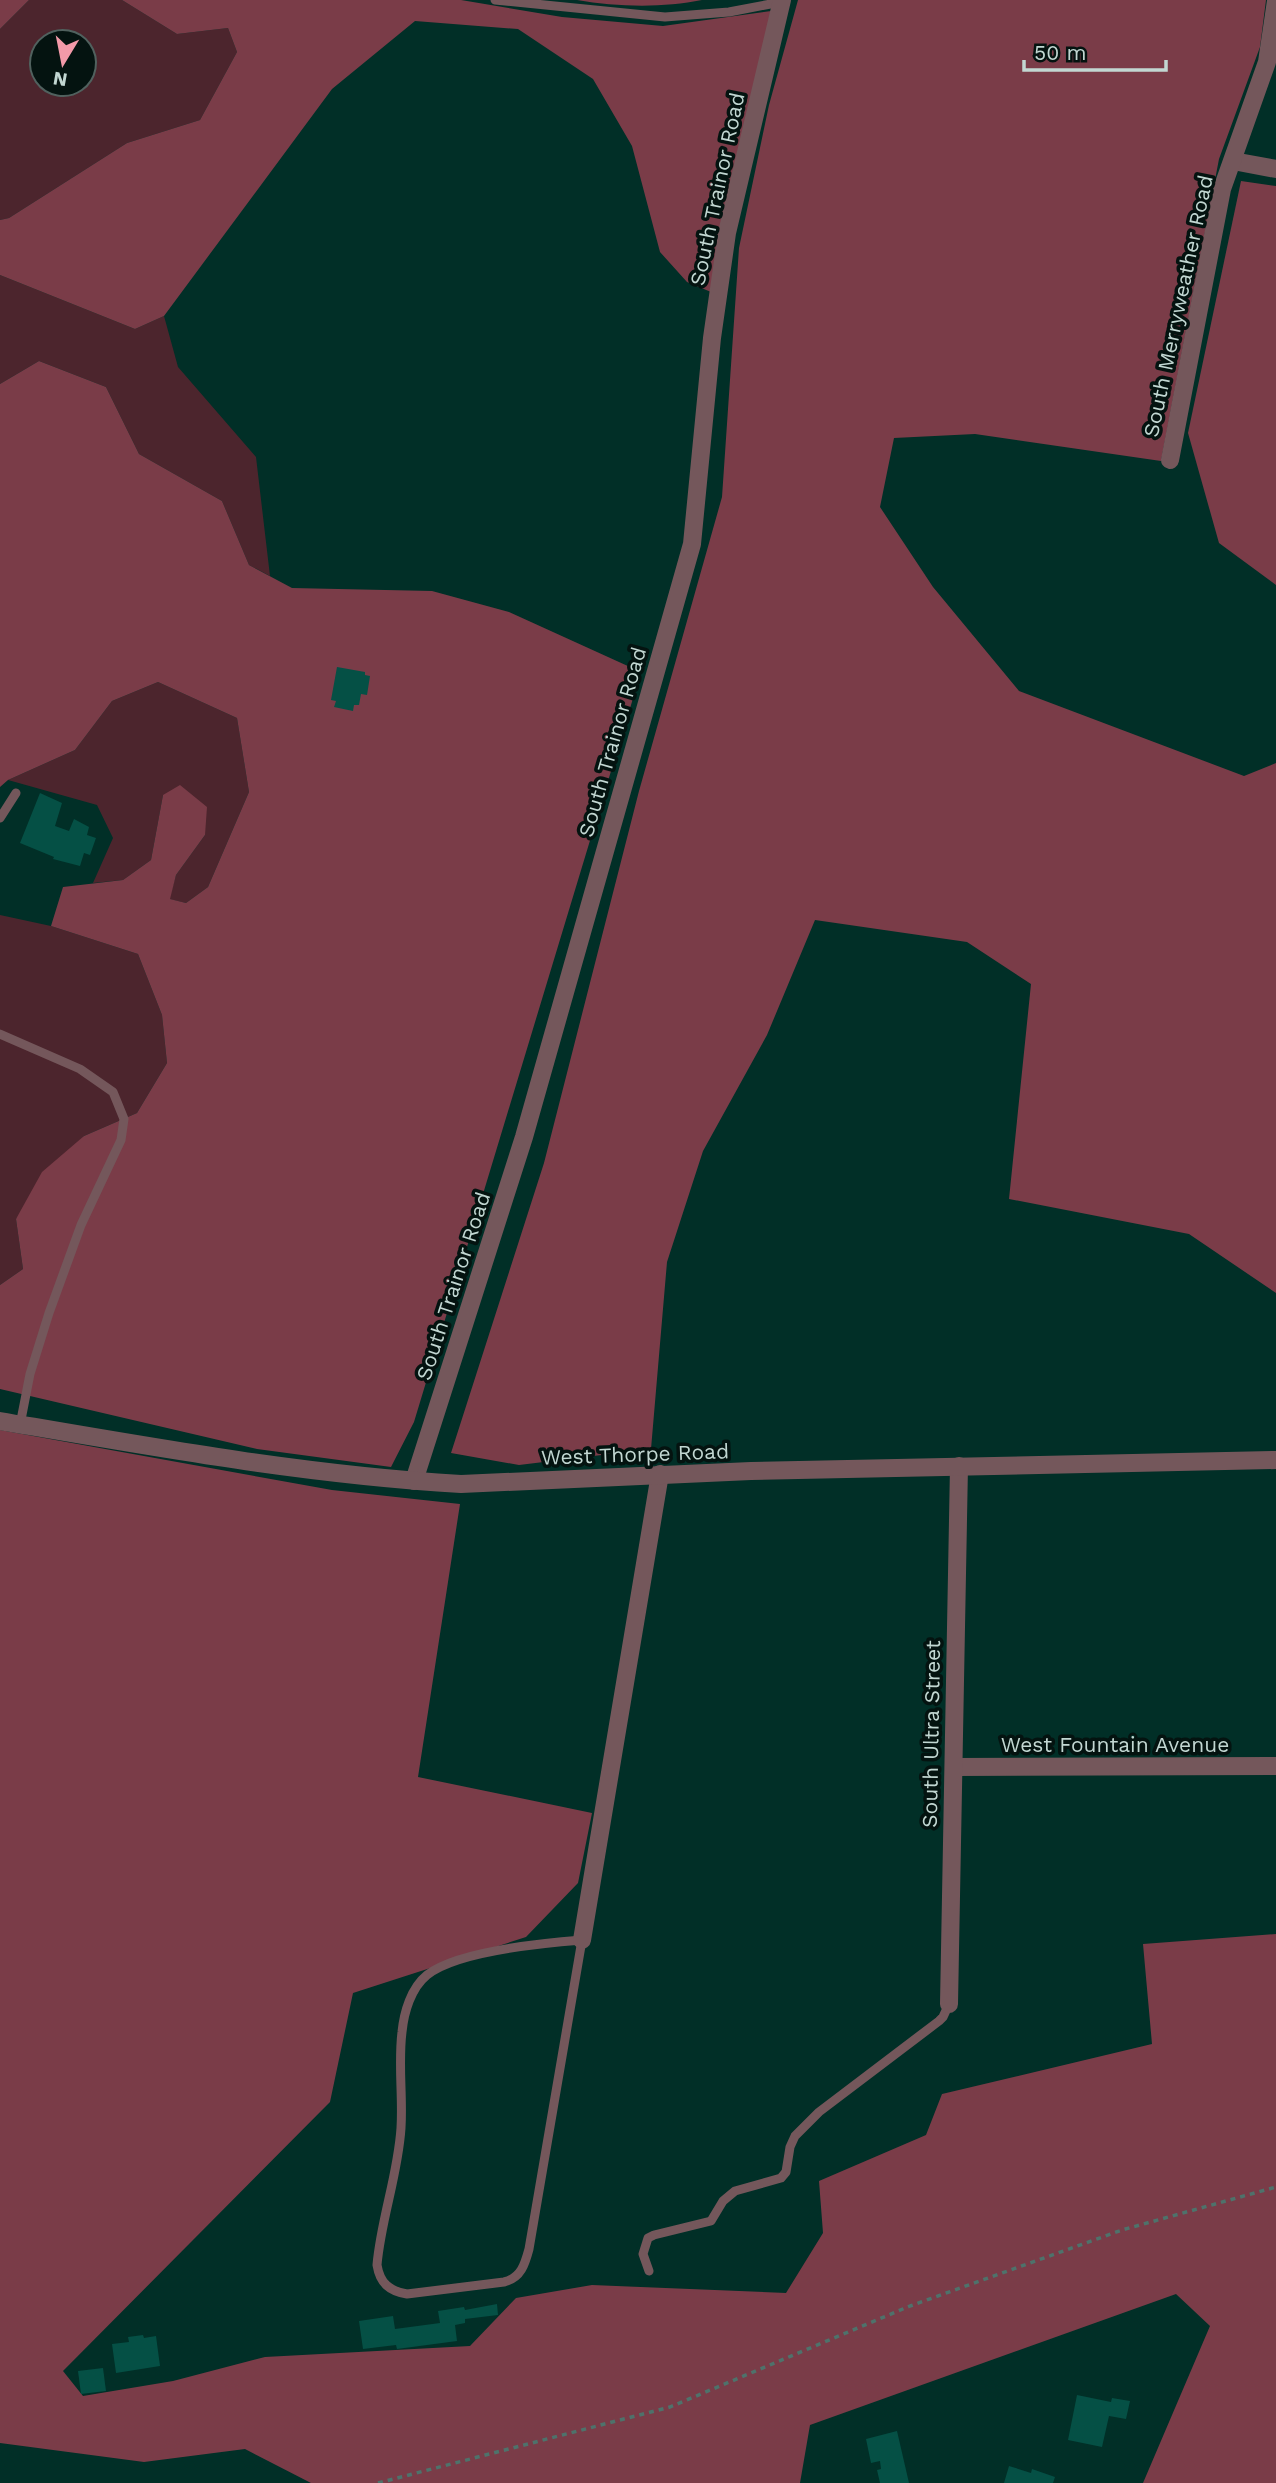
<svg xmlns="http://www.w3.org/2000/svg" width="1276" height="2483" font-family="'Work Sans',sans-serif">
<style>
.green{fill:#4c252d;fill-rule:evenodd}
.forest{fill:#7a3c48}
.building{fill:#055045}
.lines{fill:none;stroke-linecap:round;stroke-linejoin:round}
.path{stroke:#4e726b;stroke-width:3.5;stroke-dasharray:5 5;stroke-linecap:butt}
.service{stroke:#74575b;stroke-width:9}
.minor{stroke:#74575b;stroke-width:18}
.tertiary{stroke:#74575b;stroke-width:18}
.labels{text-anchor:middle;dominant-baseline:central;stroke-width:7;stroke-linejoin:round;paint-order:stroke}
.street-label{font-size:21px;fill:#c2d7d2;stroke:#041310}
</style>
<rect width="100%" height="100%" fill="#012f27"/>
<!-- green -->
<g class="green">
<path d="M29 0H122L177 34 228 28 237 52 200 120 127 143 9 218 0 220V29ZM42 42H84V84H42Z"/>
<path d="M0 275 135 329 164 316 178 367 256 457 270 576 249 565 222 501 139 454 106 387 39 361 0 384Z"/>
<path d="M158 682 237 718 249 792 208 887 186 903 169 899 176 875 205 835 163 795 151 860 123 880 93 883 113 838 97 805 8 780 75 750 112 701Z"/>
<path d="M0 915 51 926 138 954 162 1015 167 1063 137 1113 84 1136 16 1219 23 1269 0 1285Z"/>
</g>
<!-- forest -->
<g class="forest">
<path d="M0 0H29L0 29Z"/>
<path d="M122 0H461L562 17 663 26 771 11 711 292 687 282 660 252 632 146 593 79 518 29 415 21 332 89 164 316 135 329 0 275V220L9 218 127 143 200 120 237 52 228 28 177 34Z"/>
<path d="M577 0H702C663 8 617 7 577 0Z"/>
<path d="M798 0H1266L1260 47 1219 159 1161 461 975 434 894 438 880 507 933 587 1019 691 1244 776 1276 763V1293L1189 1234 1009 1199 1031 984 967 942 815 920 767 1035 703 1151 667 1262 651 1449 519 1465 451 1453 544 1163 639 791 722 497 739 248 769 105Z"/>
<path d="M1241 181 1276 186V585L1219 543 1188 433Z"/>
<path d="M39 361 106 387 139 454 222 501 249 565 292 588 432 591 509 612 641 672 414 1422 391 1467 257 1449 0 1389V1285L23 1269 16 1219 42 1172 84 1136 137 1113 167 1063 162 1015 138 954 51 926 63 887 123 880 151 860 163 795 180 785 207 807 205 835 176 875 170 899 186 903 208 887 249 792 237 718 158 682 112 701 75 750 8 780 0 787V384Z"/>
<path d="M0 1430 332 1490 460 1504 418 1777 592 1813 578 1883 526 1937 353 1993 330 2102 63 2371 83 2396 173 2381 265 2357 470 2346 516 2298 592 2285 786 2293 823 2233 819 2181 926 2135 942 2094 1152 2044 1143 1944 1276 1934V2483H1143L1210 2326 1176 2294 810 2425 800 2483H311L245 2449 144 2462 0 2443Z"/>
</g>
<!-- building -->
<g class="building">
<path d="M337 667 365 672V675L370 676 367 695 361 694 359 705H354L353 711 334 707 336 701 331 700Z"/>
<path d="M40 793 62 803 55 826 69 831 74 819 89 827 87 835 96 838 90 855 84 853 80 866 53 859 54 857 20 843Z"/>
<path d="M497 2304 498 2315 465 2319V2323L455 2325 457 2341 397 2349 396 2345 363 2349 359 2321 393 2316 395 2329 440 2323 438 2311 464 2307 465 2310Z"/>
<path d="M143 2335 144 2338 156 2336 160 2366 116 2373 112 2344 129 2342 128 2337Z"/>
<path d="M103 2368 106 2391 81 2394 78 2371Z"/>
<path d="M1077 2395 1111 2402 1112 2398 1130 2401 1126 2419 1109 2416 1102 2447 1068 2440Z"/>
<path d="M897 2431 909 2483H880L877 2470 881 2469 880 2461 871 2463 866 2439Z"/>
<path d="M1009 2466 1031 2473 1032 2469 1055 2477 1053 2483H1004Z"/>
</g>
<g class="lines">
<!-- path -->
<path class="path" d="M378 2483 670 2407 910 2306 1122 2230 1276 2187"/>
<!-- service -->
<g class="service">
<path d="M495 0 665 17 729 12 781 2"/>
<path d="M0 818 16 793"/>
<path d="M0 1034 80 1069 113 1092 124 1119 121 1140 81 1225 49 1313 30 1374 20 1425"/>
<path d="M582 1940 529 2249C525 2264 521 2278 504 2282L407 2294C389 2291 380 2283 377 2265 381 2219 398 2175 401 2128 403 2096 398 2064 402 2032 404 2012 411 1988 427 1975 457 1951 544 1943 582 1940Z"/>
<path d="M649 2271 643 2254 648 2238 654 2235 711 2221 723 2201 735 2191 781 2178 786 2172 790 2147 795 2136 819 2112 939 2021 943 2017 949 2004"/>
</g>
<!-- minor -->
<g class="minor">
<path d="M1233 161 1276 169"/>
<path d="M1170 460 1222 189 1267 62 1276 1"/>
<path d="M414 1481 524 1137 692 544 712 338 727 233 782 0"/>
<path d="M954 1767 1276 1766"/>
<path d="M582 1940 660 1474"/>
<path d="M949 2004 959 1466"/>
</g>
<!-- tertiary -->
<path class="tertiary" d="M0 1421C152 1447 307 1475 461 1484L751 1471 1276 1460"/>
</g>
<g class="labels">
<!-- street labels -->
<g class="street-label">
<text transform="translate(717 189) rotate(-78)">South Trainor Road</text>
<text transform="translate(1178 306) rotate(-78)">South Merryweather Road</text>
<text transform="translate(612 742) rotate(-74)">South Trainor Road</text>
<text transform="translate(453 1286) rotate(-72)">South Trainor Road</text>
<text transform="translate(635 1454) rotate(-2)">West Thorpe Road</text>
<text transform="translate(931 1734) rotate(-89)">South Ultra Street</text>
<text x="1115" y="1744">West Fountain Avenue</text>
</g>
</g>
<!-- north arrow -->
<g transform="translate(63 63) rotate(190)"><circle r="33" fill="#041310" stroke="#50615e" stroke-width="2"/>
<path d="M0-5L12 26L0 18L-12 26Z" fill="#f39aa9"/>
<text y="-10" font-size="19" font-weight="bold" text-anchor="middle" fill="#c2d7d2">N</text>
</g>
<!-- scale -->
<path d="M1024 60v10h142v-10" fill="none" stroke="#c2d7d2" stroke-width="3.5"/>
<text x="1034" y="60" font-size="21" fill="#c2d7d2" stroke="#041310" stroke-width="5" paint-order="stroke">50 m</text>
</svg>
